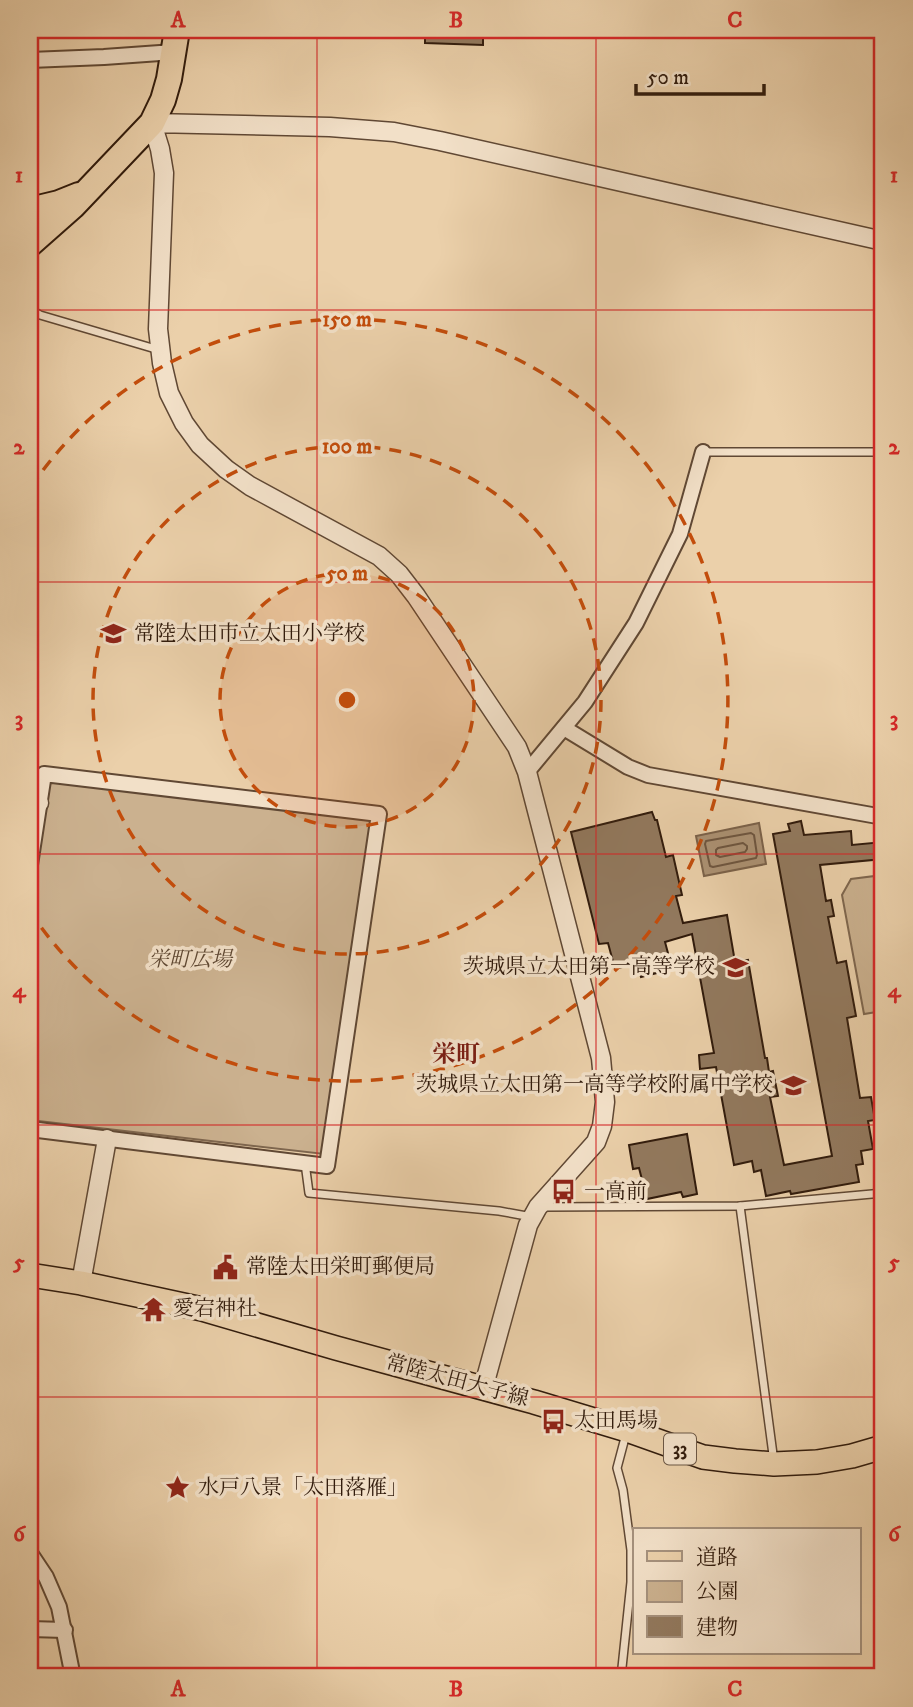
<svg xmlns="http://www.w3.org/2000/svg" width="913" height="1707" font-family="'IM FELL DW Pica','Noto Serif JP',serif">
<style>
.green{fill:#cbb18f;stroke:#7e664e;stroke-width:2}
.water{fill:#ac9274;stroke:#7b624a;stroke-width:2}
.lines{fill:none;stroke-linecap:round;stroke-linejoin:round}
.shore{stroke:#6e5640;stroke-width:2}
.building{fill:#92795e;stroke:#311b0c;stroke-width:2}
.service-casing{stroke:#604834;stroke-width:10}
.minor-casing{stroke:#604834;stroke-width:18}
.tertiary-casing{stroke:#604834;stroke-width:21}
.primary-casing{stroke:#311b0c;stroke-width:26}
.trunk-casing{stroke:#311b0c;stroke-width:28}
.service{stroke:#f2e0c8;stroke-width:7}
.minor{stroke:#f2e0c8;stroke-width:14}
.tertiary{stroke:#f2e0c8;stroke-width:18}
.primary{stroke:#ebd0aa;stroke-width:23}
.trunk{stroke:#ebd0aa;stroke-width:24}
.grid{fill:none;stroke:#d62828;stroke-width:2;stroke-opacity:0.55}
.ring{fill:none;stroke:#c34d0c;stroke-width:3.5;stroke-dasharray:12 9}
.labels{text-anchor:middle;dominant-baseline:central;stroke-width:7;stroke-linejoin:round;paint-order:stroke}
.shield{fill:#f2e0c8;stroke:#6b5644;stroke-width:2}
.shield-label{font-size:19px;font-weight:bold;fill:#311b0c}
.poi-label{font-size:21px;fill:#311b0c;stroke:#f2e0c8;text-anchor:start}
.park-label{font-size:21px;font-style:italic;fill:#5f4833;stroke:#f2e0c8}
.street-label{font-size:21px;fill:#311b0c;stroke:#f2e0c8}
.quarter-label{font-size:24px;font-weight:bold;fill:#7a1f14;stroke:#f2e0c8}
.centre{fill:#c34d0c;stroke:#f2e0c8;stroke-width:3.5}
.ring-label{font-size:21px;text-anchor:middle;font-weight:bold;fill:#c34d0c;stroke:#f2e0c8;stroke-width:7;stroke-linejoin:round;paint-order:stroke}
.neatline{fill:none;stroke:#d62828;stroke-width:2.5}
.grid-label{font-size:23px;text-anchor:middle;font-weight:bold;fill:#d62828}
</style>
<rect width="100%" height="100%" fill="#ebd0aa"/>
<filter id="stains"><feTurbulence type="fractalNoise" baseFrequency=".00286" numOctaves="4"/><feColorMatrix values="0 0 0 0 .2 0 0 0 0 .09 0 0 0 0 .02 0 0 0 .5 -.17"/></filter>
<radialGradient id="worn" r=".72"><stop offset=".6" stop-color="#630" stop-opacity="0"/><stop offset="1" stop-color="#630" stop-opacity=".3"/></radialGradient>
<!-- green -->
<g class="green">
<path d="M47 779 368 818 372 825 324 1154 30 1120V906Z"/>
<path d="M883 875V1011L864 1014 842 895 851 879Z"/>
</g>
<!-- water -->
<path class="water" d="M759 823 766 864 704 876 696 836Z"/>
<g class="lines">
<!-- shore -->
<g class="shore">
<path d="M751 833 754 835 757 855 756 858 713 867 710 866 705 844 706 841Z"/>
<path d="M743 843 747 846V849L745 852 720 857 716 855V850L718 848Z"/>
</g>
</g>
<!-- building -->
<g class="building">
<path d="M425 30H483V45L425 43Z"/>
<path d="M652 812 655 820H657L666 857 673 855 682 895 676 896 683 923 727 915 735 962 748 960 765 1058H767L769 1072 773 1071 778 1096 770 1097 784 1165 832 1156 773 834 790 831 788 824 801 821 804 835 851 831 852 845 883 842V859L820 865 826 901 831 900 834 916 828 917 837 963 846 961 856 1016 847 1018 860 1098 871 1097 875 1120 868 1121 873 1149 861 1151 863 1164 856 1165 859 1182 791 1194 790 1191 766 1196 761 1170 754 1172 752 1161 734 1165 716 1067 700 1069 699 1055 714 1053 692 934 665 942 669 957 658 959 661 972 641 977 637 963 615 969 608 943 599 944 571 832Z"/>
<path d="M687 1134 697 1194 683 1197 681 1192 647 1199 639 1168 633 1169 629 1145Z"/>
</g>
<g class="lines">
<defs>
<g id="service">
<path d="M30 309 40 315 159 350"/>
<path d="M703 452H880L883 478"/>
<path d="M305 1163 309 1193 499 1211 532 1217"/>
<path d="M740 1206 774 1462"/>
<path d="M543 1207 740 1206 883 1193"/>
<path d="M621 1677 631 1582V1550L623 1490 617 1468 626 1434"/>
</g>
<g id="minor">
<path d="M30 60 104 57 174 52"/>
<path d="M564 728 628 767 648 775 883 817"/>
<path d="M527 772 585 702 636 623 680 534 703 452"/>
<path d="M30 865 44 774 379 814 327 1166 30 1129"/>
<path d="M30 1553 46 1577 59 1607 73 1677"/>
<path d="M30 1629 65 1630"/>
</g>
<g id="tertiary">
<path d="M30 803H39"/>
<path d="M81 1283 107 1139"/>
<path d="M483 1389 528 1225 538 1207 596 1142 602 1126 605 1102 601 1058 527 772 517 747 416 596 399 574 379 556 250 486 226 469 200 445 184 423 169 393 162 363 158 329 164 173 160 149 152 123 330 127 394 132 440 141 883 241"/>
</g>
<path id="primary" d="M30 1275 81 1283 202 1309 336 1348 534 1402 627 1430 703 1457 735 1461 774 1464 817 1462 852 1456 883 1447"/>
<g id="trunk">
<path d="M30 210 59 203 79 195"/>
<path d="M30 244 73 206 152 123 163 100 169 79 177 30"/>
</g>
</defs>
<!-- service casing -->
<use href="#service" class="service-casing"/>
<!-- minor casing -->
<use href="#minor" class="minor-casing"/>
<!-- tertiary casing -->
<use href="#tertiary" class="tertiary-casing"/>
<!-- primary casing -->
<use href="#primary" class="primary-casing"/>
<!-- trunk casing -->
<use href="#trunk" class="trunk-casing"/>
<!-- service -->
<use href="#service" class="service"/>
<!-- minor -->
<use href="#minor" class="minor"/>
<!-- tertiary -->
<use href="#tertiary" class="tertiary"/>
<!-- primary -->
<use href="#primary" class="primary"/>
<!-- trunk -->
<use href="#trunk" class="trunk"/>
</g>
<!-- grid -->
<path class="grid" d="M317 30V1677M596 30V1677M30 310H883M30 582H883M30 854H883M30 1125H883M30 1397H883"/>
<!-- distance rings -->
<circle cx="347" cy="700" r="127" fill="#c34d0c" fill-opacity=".12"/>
<g class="ring">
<circle cx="347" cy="700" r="127"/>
<circle cx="347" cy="700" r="254"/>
<path d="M31 487A381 381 0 1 1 31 913"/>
</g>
<!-- icons -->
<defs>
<symbol id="school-bare" viewBox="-9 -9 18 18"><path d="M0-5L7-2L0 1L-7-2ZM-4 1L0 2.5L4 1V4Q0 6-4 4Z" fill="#8f2418" stroke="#f2e0c8" stroke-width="2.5" paint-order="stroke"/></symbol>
<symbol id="bus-bare" viewBox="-9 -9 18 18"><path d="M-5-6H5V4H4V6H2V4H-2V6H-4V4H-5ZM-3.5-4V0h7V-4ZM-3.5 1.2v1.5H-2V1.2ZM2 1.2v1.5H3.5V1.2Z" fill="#8f2418" stroke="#f2e0c8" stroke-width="2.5" paint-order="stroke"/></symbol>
<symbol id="civic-bare" viewBox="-9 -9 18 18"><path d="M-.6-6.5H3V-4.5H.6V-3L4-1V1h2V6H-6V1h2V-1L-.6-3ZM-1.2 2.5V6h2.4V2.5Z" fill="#8f2418" stroke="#f2e0c8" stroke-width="2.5" paint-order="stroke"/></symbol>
<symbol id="temple-bare" viewBox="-9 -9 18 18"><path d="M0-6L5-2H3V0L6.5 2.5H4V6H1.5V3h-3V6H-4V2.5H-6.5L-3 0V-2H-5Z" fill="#8f2418" stroke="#f2e0c8" stroke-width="2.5" paint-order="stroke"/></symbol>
<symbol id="sight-bare" viewBox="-9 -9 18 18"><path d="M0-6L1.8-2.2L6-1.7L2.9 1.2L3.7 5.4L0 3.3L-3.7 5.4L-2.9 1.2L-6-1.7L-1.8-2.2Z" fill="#8f2418" stroke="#f2e0c8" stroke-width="2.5" paint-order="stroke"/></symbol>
</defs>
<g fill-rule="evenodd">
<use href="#school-bare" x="96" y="616" width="35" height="35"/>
<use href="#school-bare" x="718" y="950" width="35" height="35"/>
<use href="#school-bare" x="776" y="1068" width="35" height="35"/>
<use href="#bus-bare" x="546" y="1174" width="35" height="35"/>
<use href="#civic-bare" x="208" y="1250" width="35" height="35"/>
<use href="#temple-bare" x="136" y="1292" width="35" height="35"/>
<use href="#bus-bare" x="536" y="1404" width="35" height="35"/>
<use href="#sight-bare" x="160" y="1470" width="35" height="35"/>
</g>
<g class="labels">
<!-- shield labels -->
<rect class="shield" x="664" y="1433.5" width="32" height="31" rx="5"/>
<g class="shield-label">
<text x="680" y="1449">33</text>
</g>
<!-- poi labels -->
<g class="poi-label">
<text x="134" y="634">常陸太田市立太田小学校</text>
<text x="715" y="967" text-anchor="end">茨城県立太田第一高等学校</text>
<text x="773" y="1085" text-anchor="end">茨城県立太田第一高等学校附属中学校</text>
<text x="584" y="1192">一高前</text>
<text x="246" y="1267">常陸太田栄町郵便局</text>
<text x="173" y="1309">愛宕神社</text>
<text x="574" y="1421">太田馬場</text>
<text x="198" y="1488">水戸八景「太田落雁」</text>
</g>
<!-- park labels -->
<g class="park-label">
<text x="190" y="960">栄町広場</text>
</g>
<!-- street labels -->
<g class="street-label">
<text transform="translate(457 1381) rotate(15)">常陸太田大子線</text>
</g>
<!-- quarter labels -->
<g class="quarter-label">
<text x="456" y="1055">栄町</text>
</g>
</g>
<circle cx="347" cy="700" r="10" class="centre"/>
<g class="ring-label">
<text x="347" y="326">150 m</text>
<text x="347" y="453">100 m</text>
<text x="347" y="580">50 m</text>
</g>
<!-- margin -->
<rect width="913" height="1707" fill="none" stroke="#ebd0aa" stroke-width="77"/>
<!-- legend -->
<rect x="633" y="1528" width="228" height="126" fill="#f2e0c8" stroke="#a5917d" stroke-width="2"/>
<rect x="647" y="1551" width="35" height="10" fill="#ebd0aa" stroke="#a5917d" stroke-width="2"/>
<text x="696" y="1564" font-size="21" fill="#311b0c">道路</text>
<rect x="647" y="1581" width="35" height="21" fill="#cbb18f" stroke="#a5917d" stroke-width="2"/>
<text x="696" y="1598" font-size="21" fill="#311b0c">公園</text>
<rect x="647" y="1616" width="35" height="21" fill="#92795e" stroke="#a5917d" stroke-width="2"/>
<text x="696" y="1634" font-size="21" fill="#311b0c">建物</text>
<!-- scale -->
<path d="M636 84v10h128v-10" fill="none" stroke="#311b0c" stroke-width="3.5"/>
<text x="647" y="84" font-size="21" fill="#311b0c" stroke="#f2e0c8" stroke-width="5" paint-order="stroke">50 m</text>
<rect x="38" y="38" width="836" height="1630" class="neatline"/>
<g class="grid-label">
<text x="178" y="27">A</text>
<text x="456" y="27">B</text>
<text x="735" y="27">C</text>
<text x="19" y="182">1</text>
<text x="894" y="182">1</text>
<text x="19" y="454">2</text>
<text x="894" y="454">2</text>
<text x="19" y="726">3</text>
<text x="894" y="726">3</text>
<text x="19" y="997">4</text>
<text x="894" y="997">4</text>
<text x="19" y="1269">5</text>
<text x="894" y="1269">5</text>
<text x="19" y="1541">6</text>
<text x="894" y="1541">6</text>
<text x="178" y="1696">A</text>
<text x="456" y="1696">B</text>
<text x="735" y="1696">C</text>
</g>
<rect width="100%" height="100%" filter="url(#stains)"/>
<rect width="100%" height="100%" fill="url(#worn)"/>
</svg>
